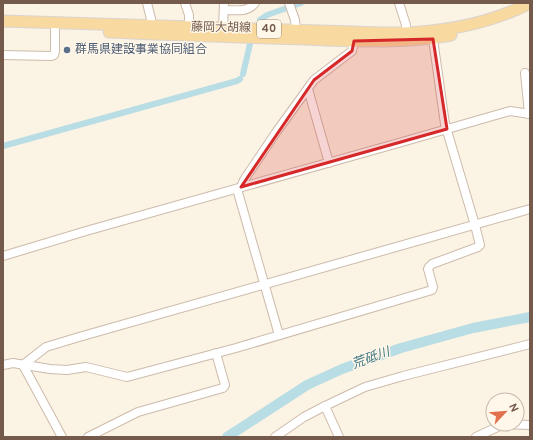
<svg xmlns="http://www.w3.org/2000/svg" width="533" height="440" font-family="Overpass,'Noto Sans JP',sans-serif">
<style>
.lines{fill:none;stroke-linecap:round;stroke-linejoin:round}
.canal{stroke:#b9dde4;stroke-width:6}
.river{stroke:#b9dde4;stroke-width:10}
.minor-casing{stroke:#cdbbab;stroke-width:10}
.major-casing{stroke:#dbd4d0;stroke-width:13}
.minor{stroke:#fff;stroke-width:8}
.major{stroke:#f8d99f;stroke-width:11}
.marked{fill:#d62828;fill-opacity:0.2;stroke:#d62828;stroke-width:3;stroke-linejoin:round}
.service-dot{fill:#5c6f8a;stroke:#fef7ea;stroke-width:1.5}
.labels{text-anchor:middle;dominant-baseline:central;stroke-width:3;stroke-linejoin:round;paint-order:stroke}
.shield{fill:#fef7ea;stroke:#9d897b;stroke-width:1}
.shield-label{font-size:11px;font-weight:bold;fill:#735a4b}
.street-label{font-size:12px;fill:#735a4b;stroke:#fef7ea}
.service-label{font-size:12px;fill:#4e5e75;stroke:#fef7ea;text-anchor:start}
.water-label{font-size:13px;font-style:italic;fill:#457a85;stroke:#fef7ea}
</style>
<rect width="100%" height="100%" fill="#fbf3e4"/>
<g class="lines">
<!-- canal -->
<g class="canal">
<path d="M260 20 267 15 301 3"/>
<path d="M243 74 250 44"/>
<path d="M3 146 237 81 240 79"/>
</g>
<!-- river -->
<path class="river" d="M227 437 307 385 342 369 401 348 473 328 530 317"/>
<defs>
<g id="minor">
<path d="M147 3 151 19 150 31"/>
<path d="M185 3 189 15V27"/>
<path d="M289 3 295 20 296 30"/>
<path d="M399 3 406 25V32"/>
<path d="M224 10C235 10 247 13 255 3"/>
<path d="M223 28 224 3"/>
<path d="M3 55 51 56 54 55 55 51V30"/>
<path d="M525 73 529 114"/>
<path d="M308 89 329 163"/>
<path d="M241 187 244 180 277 131 314 80 352 51 354 41"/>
<path d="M237 189 279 335"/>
<path d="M3 256 86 231 395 144 503 113 510 111 530 114"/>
<path d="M3 365 13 363 50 369 67 370 86 367 127 377 236 348 432 290 433 287 428 269 429 267 432 264 478 247 480 245 475 225 445 124 433 39"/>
<path d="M23 365 46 347 79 337 530 209"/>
<path d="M23 365 62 437"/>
<path d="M325 406 339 437"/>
<path d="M88 437 138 412 223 388 225 385 216 353"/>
<path d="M275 437 304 417 325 406 365 387 403 376 530 344"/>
<path d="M476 437 504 424 530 425"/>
</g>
<g id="major">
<path d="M3 21 353 32C376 33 398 34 421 32 458 29 497 20 530 3"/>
<path d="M109 32C174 35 240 37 306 39 354 41 403 44 451 35"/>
</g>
</defs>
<!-- minor casing -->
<use href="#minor" class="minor-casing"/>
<!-- major casing -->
<use href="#major" class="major-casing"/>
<!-- minor -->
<use href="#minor" class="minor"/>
<!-- major -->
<use href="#major" class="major"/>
</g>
<!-- marked area -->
<path class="marked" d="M433 39 447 129 241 187 314 80 352 51 354 41Z"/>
<!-- markers -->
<circle class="service-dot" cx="67" cy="50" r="4"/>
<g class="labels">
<!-- shield labels -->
<rect class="shield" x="257" y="20" width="24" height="18" rx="3"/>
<g class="shield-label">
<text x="269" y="29">40</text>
</g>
<!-- street labels -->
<g class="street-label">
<text transform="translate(221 28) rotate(1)">藤岡大胡線</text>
</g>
<!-- service labels -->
<g class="service-label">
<text x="75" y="50">群馬県建設事業協同組合</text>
</g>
<!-- water labels -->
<g class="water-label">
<text transform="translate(371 359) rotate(-20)">荒砥川</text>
</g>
</g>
<!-- border -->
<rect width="533" height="440" fill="none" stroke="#735a4b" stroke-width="8"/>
<!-- north arrow -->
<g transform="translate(505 412) rotate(64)"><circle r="19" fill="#fef7ea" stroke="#c6b8aa"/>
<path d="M0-3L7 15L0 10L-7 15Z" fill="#e1724d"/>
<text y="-6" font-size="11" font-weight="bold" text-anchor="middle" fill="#735a4b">N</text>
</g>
</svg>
